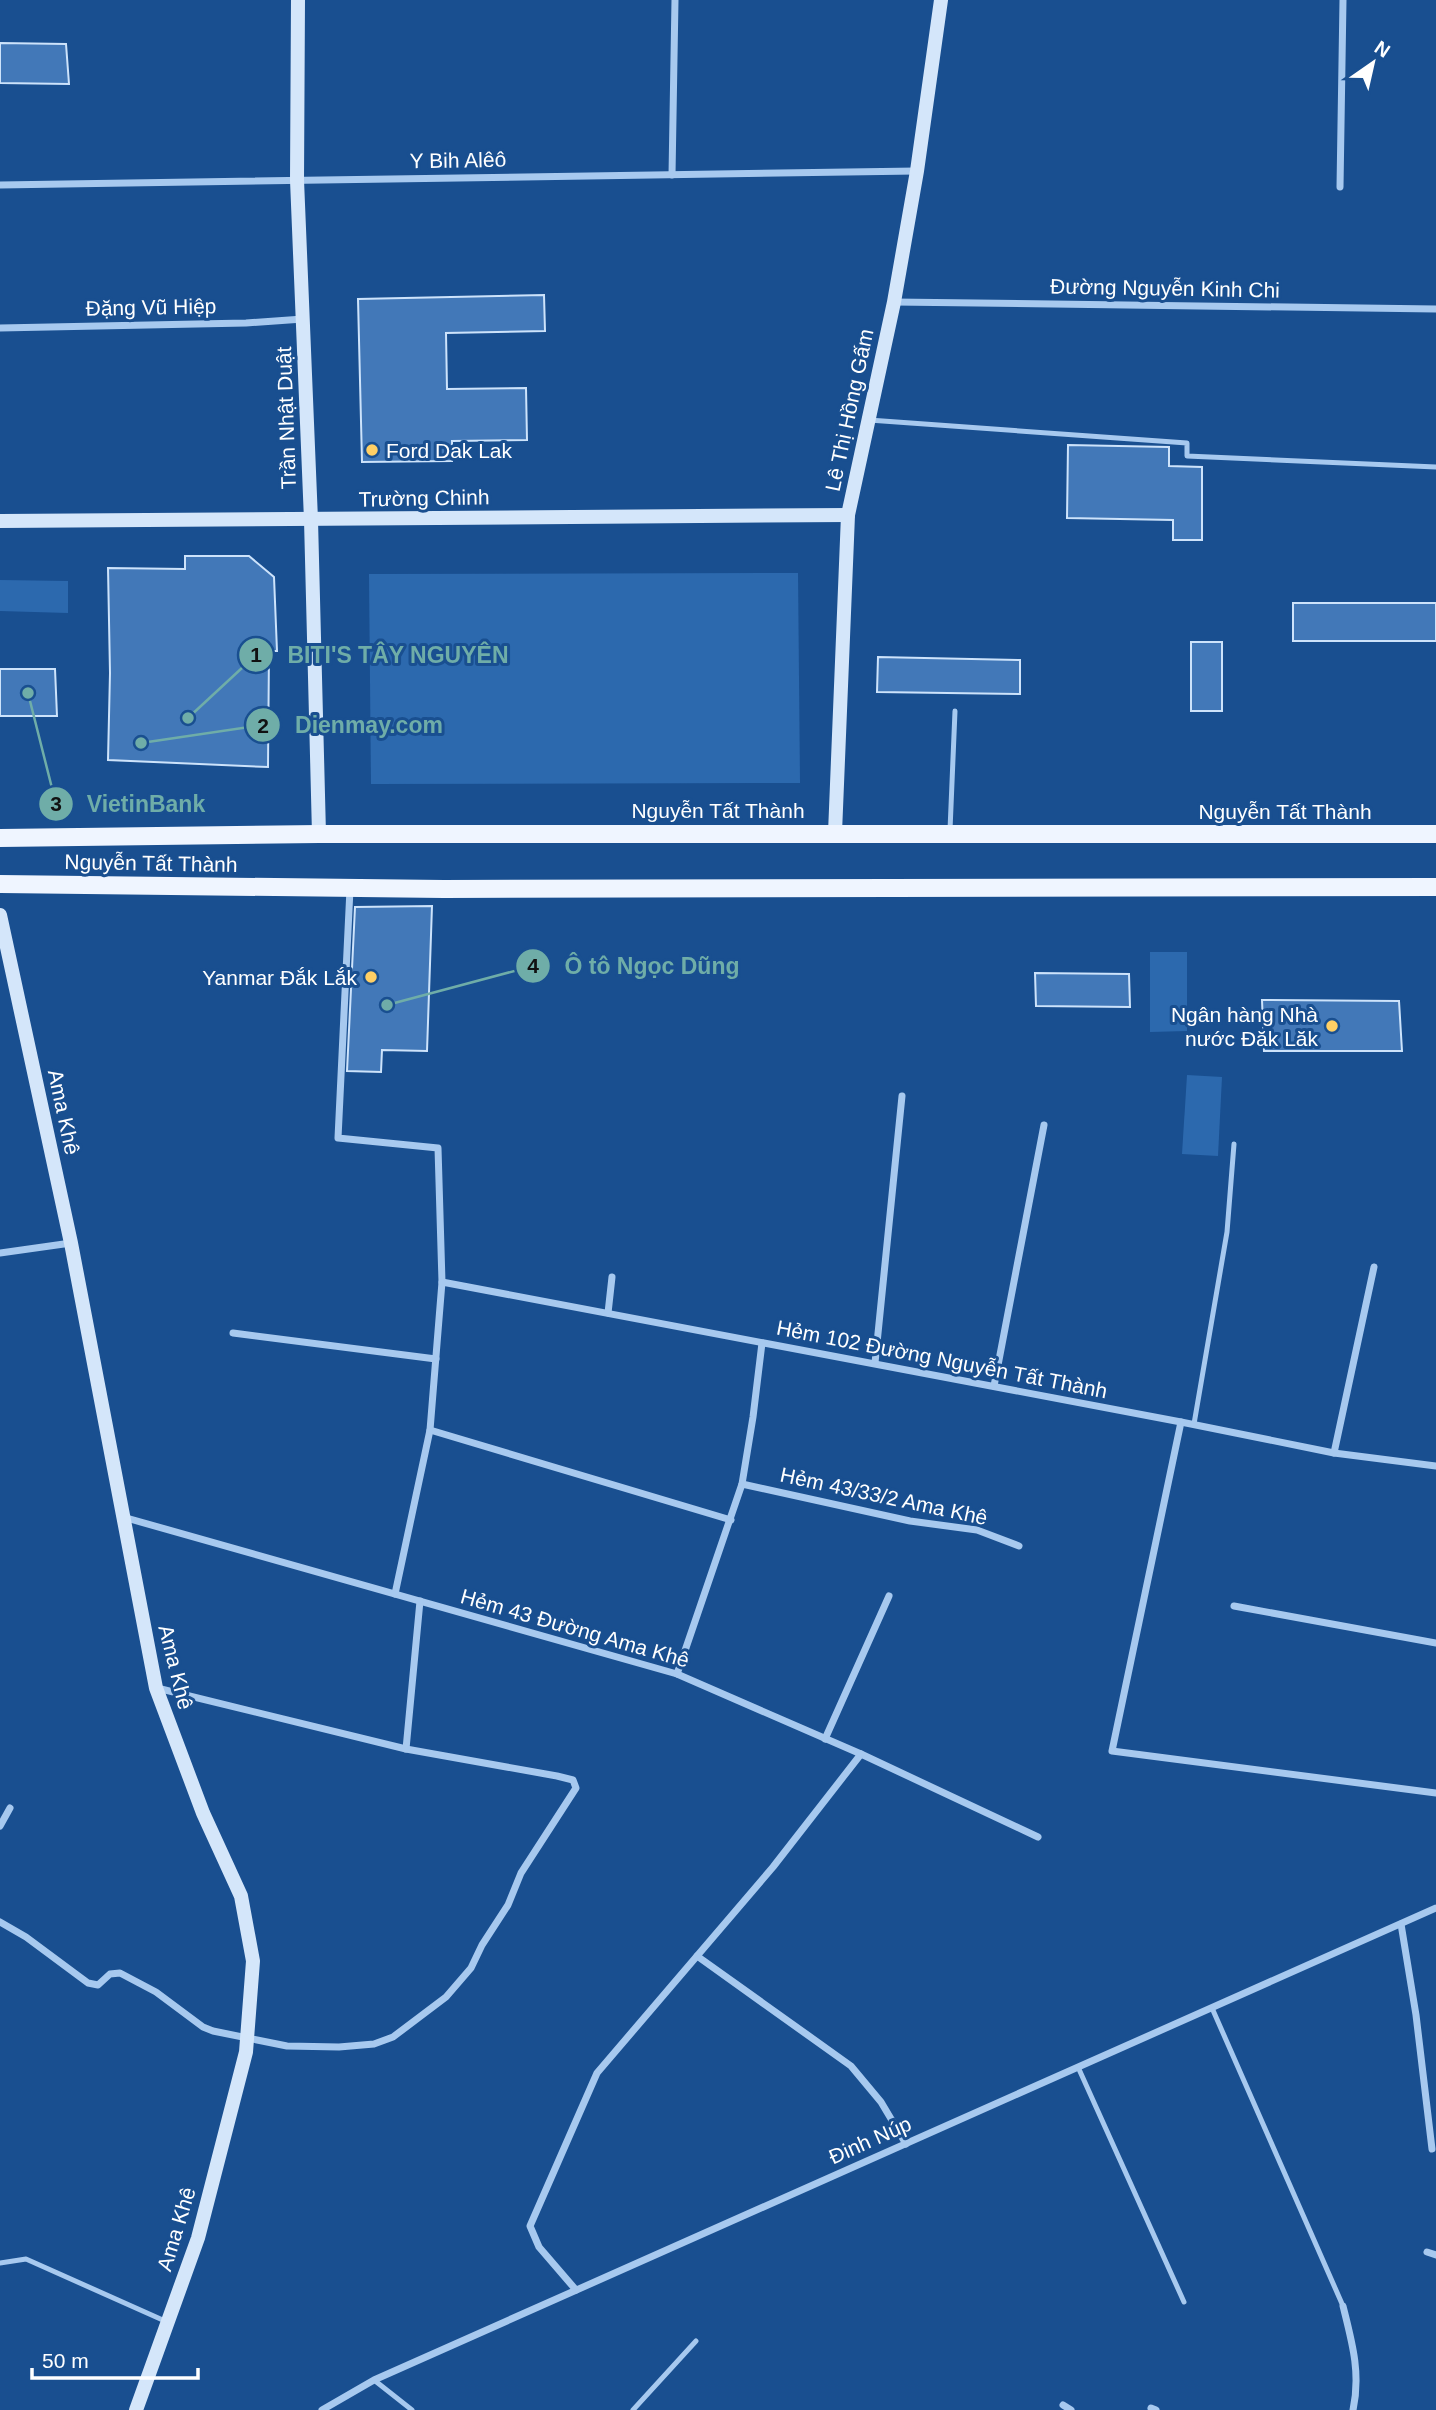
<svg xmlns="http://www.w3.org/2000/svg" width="1436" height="2410" font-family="Arial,sans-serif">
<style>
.green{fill:#2c69ae}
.building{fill:#4278b8;stroke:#cde3fb;stroke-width:2}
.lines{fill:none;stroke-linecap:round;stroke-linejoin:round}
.lane{stroke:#a7c9ef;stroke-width:5}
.street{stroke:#a7c9ef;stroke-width:7}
.secondary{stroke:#d4e6fa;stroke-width:14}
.primary{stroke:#eff5ff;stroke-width:18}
.poi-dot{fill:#ffcf65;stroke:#194f90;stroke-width:2.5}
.labels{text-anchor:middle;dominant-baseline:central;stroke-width:6;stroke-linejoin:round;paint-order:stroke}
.street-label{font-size:21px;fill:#fff;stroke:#194f90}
.poi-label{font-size:21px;fill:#fff;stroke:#194f90;text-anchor:end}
.leader{fill:none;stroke:#6fada8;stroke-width:2.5}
.callout-dot{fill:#6fada8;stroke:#194f90;stroke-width:2.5}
.mark-label{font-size:21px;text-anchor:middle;font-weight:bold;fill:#111}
.callout-label{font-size:23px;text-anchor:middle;font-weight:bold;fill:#6fada8;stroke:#194f90;stroke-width:6;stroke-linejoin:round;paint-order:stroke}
</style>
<rect width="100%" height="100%" fill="#194f90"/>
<!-- green -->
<g class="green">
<path d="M798 573 800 783 371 784 369 574Z"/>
<path d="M0 580 68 581V613L0 611Z"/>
<path d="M1150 952H1187V1031L1150 1032Z"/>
<path d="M1187 1075 1222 1077 1218 1156 1182 1154Z"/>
</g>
<!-- building -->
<g class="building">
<path d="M0 43 66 44 69 84 0 83Z"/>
<path d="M544 295 545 331 446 333 447 389 526 388 527 440 452 441V461L362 462 358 299Z"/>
<path d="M1068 445 1169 447V466L1202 467V540H1173V520L1067 518Z"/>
<path d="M185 556H249L274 577 277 651H269L268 767 108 760 110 673 108 568 185 569Z"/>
<rect x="1293" y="603" width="143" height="38"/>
<rect x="1191" y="642" width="31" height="69"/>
<path d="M878 657 1020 660V694L877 692Z"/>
<path d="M0 669H55L57 716H0Z"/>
<path d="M432 906 427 1051 382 1050 381 1072 347 1071 355 907Z"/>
<path d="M1035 973 1129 974 1130 1007 1036 1006Z"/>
<path d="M1262 1000 1399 1001 1402 1051H1264Z"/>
</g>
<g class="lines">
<!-- lane -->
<g class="lane">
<path d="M869 420 1187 443V456L1436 467"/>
<path d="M950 830 955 711"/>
<path d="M1194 1424 1227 1232 1234 1144"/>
<path d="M1212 2008 1343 2306"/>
<path d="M1078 2067 1184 2302"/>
<path d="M0 2263 26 2259 165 2321"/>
<path d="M374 2380 412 2410"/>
<path d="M633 2410 696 2341"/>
</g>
<!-- street -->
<g class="street">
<path d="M672 175 675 0"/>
<path d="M0 185 916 171"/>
<path d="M1340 187 1343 0"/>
<path d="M894 302 1436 309"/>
<path d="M0 328 246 323 303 319"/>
<path d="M350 889 338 1138 438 1148 442 1282 430 1430 395 1594"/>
<path d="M0 1253 71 1243"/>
<path d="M442 1282 1181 1422 1334 1453 1436 1466"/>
<path d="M608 1313 612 1277"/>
<path d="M233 1333 436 1359"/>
<path d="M875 1363 902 1096"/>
<path d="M994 1386 1044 1125"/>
<path d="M1181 1422 1112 1751 1436 1793"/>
<path d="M430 1430 731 1520"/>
<path d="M1334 1453 1374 1267"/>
<path d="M742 1484 910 1521 977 1530 1019 1546"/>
<path d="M123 1517 677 1674 861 1754 1038 1837"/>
<path d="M1234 1606 1436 1643"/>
<path d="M677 1674 742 1484 753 1417 762 1343"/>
<path d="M825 1739 889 1596"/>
<path d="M406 1749 420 1601"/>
<path d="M0 1826 10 1808"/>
<path d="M0 1922 26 1937 88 1983 98 1985 110 1974 120 1973 156 1992 203 2027 213 2031 287 2046 339 2047 374 2044 393 2037 446 1997 471 1968 482 1945 508 1905 521 1873 576 1788 573 1780 557 1776 406 1749 157 1688"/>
<path d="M1401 1924 1416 2015 1432 2149"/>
<path d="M697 1956 851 2066 881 2102 906 2144"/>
<path d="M1427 2252 1436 2255"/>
<path d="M576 2290 539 2247 530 2226 597 2073 773 1867 861 1754"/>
<path d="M1343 2306C1352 2342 1361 2373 1353 2410"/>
<path d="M1063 2405 1071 2410"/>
<path d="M1151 2408 1156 2410"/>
<path d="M322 2410 374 2380 1436 1908"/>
</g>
<!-- secondary -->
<g class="secondary">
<path d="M298 0 297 180 311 520 319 834"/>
<path d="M0 521 848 515"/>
<path d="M835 833 848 515 894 302 917 171 941 0"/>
<path d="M0 915 71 1243 156 1688 203 1813 241 1896 253 1961 246 2052 198 2238 136 2410"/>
</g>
<!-- primary -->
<g class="primary">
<path d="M0 838 319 834H1436"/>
<path d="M0 884 444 889 1436 887"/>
</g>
</g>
<!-- markers -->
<g class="poi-dot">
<circle cx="372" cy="450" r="7"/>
<circle cx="371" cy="977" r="7"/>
<circle cx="1332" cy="1026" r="7"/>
</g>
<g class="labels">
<!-- street labels -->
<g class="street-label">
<text transform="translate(458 160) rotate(-1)">Y Bih Alêô</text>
<text transform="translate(1165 288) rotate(1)">Đường Nguyễn Kinh Chi</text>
<text transform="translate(151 307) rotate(-1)">Đặng Vũ Hiệp</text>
<text transform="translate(849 410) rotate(-78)">Lê Thị Hồng Gấm</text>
<text transform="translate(286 418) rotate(-92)">Trần Nhật Duật</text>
<text transform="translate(424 498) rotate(-1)">Trường Chinh</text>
<text x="718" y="810">Nguyễn Tất Thành</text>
<text x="1285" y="811">Nguyễn Tất Thành</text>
<text transform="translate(151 863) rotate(1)">Nguyễn Tất Thành</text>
<text transform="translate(64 1112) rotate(78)">Ama Khê</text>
<text transform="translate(942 1359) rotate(11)">Hẻm 102 Đường Nguyễn Tất Thành</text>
<text transform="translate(884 1496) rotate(12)">Hẻm 43/33/2 Ama Khê</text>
<text transform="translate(575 1628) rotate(16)">Hẻm 43 Đường Ama Khê</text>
<text transform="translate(176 1667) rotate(76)">Ama Khê</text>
<text transform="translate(870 2140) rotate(-24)">Đinh Núp</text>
<text transform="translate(176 2229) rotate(-73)">Ama Khê</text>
</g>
<!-- poi labels -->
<g class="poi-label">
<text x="386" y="450" text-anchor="start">Ford Dak Lak</text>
<text x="357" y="977">Yanmar Đắk Lắk</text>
<text x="1318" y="1014">Ngân hàng Nhà<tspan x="1318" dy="24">nước Đăk Lăk</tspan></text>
</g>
</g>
<!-- callouts -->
<path class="leader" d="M188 718L256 655M141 743L263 725M28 693L56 804M387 1005L533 966"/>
<g class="callout-dot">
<circle cx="188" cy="718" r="7"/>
<circle cx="141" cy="743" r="7"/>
<circle cx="28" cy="693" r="7"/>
<circle cx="387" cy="1005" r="7"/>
<circle cx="256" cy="655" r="18"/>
<circle cx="263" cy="725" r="18"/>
<circle cx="56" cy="804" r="18"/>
<circle cx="533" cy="966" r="18"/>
</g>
<g class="mark-label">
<text x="256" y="662">1</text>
<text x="263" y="733">2</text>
<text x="56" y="811">3</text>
<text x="533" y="973">4</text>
</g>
<g class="callout-label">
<text x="398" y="663">BITI'S TÂY NGUYÊN</text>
<text x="369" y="733">Dienmay.com</text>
<text x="146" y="812">VietinBank</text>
<text x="652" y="974">Ô tô Ngọc Dũng</text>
</g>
<!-- north arrow -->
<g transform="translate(1373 63) rotate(34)" stroke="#194f90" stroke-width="5" paint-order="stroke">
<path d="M0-5L12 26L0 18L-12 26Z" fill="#ffffff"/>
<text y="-10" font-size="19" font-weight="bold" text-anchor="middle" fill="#ffffff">N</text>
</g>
<!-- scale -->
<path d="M32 2368v10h166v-10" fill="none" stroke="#ffffff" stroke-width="3.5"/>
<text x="42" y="2368" font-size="21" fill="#ffffff" stroke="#194f90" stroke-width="5" paint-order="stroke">50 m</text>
</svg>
